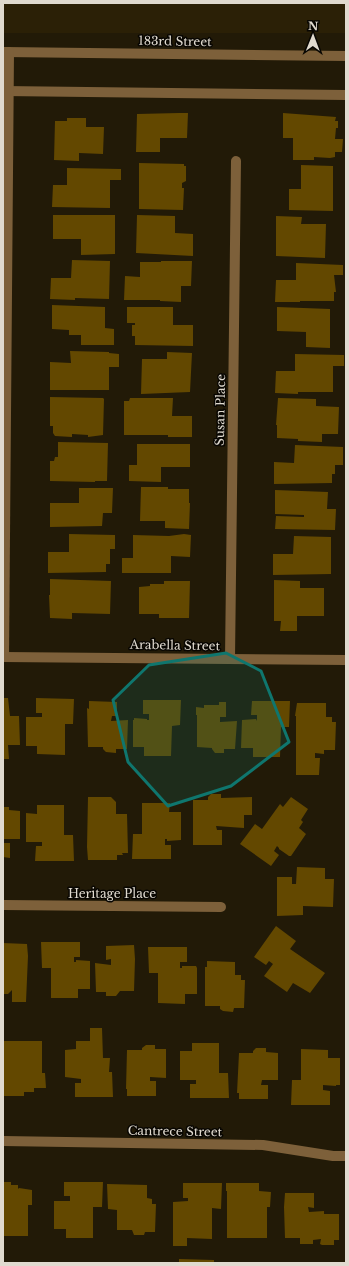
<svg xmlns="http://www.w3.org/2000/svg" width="349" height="1266" font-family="'Libre Baskerville',serif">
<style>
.built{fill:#2b2006}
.building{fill:#634800}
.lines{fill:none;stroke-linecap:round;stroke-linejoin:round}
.minor{stroke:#7d603a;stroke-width:10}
.marked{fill:#0f766e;fill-opacity:0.2;stroke:#0f766e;stroke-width:3;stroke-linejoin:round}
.labels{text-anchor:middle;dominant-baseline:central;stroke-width:3;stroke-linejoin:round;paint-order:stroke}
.street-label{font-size:12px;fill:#e0dacf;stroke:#080602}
</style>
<rect width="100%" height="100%" fill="#221a07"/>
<!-- built -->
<rect class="built" x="3" y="3" width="343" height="30"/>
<!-- building -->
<g class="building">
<path d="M179 113H188L187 138H160V152H136L137 114Z"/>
<path d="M283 113 336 117 335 121H338V128H336L335 139H343L342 152H335V157L330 158 314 157V160H293V138H283Z"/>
<path d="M67 118H86V127H104L103 154 79 153V161L54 160 55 121H67Z"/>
<path d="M139 163 184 164V166H186V181L182 183V188H184L183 210 139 209Z"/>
<path d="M301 165 333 166V211L289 210V189H301Z"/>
<path d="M67 168 121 169V180H110V208L52 207 53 185H67Z"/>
<path d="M53 215H115V254L81 255V239H53Z"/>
<path d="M137 215 175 216V233L193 234V256L136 253Z"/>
<path d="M276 216 302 217 301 224H326L325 258 276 256Z"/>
<path d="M72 260 110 261 109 299 75 298V300L50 299 51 278H71Z"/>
<path d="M161 261H192L191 286H181V302L160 301V300H124L125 276 140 277V262H161Z"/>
<path d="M296 263 343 265V275H334L336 292H334V301H300V302H275L276 280H296Z"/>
<path d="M52 305 105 307V328L114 329V345H81V335H69V330L52 329Z"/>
<path d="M127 307H173V325H193V346L135 345V336H132V325H135V323H127Z"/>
<path d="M277 307 330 309V348L306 347V332L277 331Z"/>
<path d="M70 351 109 352V353L119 354V367H109V390H50V362L71 363Z"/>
<path d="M167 352 192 353 190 392 141 394 142 359H167Z"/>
<path d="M295 354 344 355V366H333V392H298V394L275 393 276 371H295Z"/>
<path d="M50 397 103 398 104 399 103 435 88 437V435L72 434V437L55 436 53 433V426H50Z"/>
<path d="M130 398H173L172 416H192V437H168V435H124V401H129Z"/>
<path d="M278 398 316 399V406L339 407 338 434H322V442L298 441V439L277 438V425H276Z"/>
<path d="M58 442 108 443 107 481H95V482L50 481V461H54L55 457H58Z"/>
<path d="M137 444H190V467H161V482L129 481V465H137Z"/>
<path d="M295 445 343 447V465H335V474H332V483L274 484V462L294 463Z"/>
<path d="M141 487H168V489H189V503H190L189 529 165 528V521H140Z"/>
<path d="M79 488H113L112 513H103L102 526 50 527V503H79Z"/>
<path d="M275 490 328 492 327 509H336L335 530 275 529 276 516 304 517V515L275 514Z"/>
<path d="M69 534 115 535V549H110V564H106V572L48 573V552H69Z"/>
<path d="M184 534 191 535 190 557 171 556V573H122V558H133V535L169 536Z"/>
<path d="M294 536 331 537V574L273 575V554H293Z"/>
<path d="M50 579 111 581 110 614 72 613V619L50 618 49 595H50Z"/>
<path d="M274 580 300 581V588H324V616H297V631H280L281 621H274Z"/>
<path d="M164 581H190L189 618H159V614H139V587L150 586V584H164Z"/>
<path d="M4 698H8L10 716H19L20 745H8L9 759H3Z"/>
<path d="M36 698 74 699 73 724H65V755L37 754V746H26V717H42V713H36Z"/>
<path d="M143 700H181L180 725 172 726 171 756H144V747H133V720H134V718L147 719V720H149V714H143Z"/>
<path d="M89 701 117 702V716H112L111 721 128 720 127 749H116V753L106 752 103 749V747H88L87 708 89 709Z"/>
<path d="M252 701H290L289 727H281L280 757H253V748H241L242 720 256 719 257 721V715H251Z"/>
<path d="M219 702H226V717H220V722L237 721 235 749H224V753H215L212 749V748L197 747V715H196V707L204 708V705H219Z"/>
<path d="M297 703H326V717H332V722H336L335 750H324V754L315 753V758H320L319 775H296V716H295Z"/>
<path d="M211 794H221V798L252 797V815H244V828L216 826 217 830H222V845H193V800H208V797Z"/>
<path d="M88 797H111L116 802V814H127L128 853H122L123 855H117V860H88L87 847Z"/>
<path d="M291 797 308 809 301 820 303 822 299 828 306 834 291 856H289L279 849V848L277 846 274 851 279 855 271 866 240 844 255 824 262 829 280 804 283 807Z"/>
<path d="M142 803H170L169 812H181V840L167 841V839H165V845H171V859H132L133 834H142Z"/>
<path d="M37 805H64V835H73L74 861H35L36 846H42V842H26V813L37 814Z"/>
<path d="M3 807H9V810L20 811V839H3Z"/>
<path d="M3 843H10V858L3 857Z"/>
<path d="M297 867 325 868V879H334L333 907 303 906V915L277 916V877H292V884H296Z"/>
<path d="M276 926 296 941 290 949 325 973 310 993 293 983 287 992 264 976 273 964 269 961 266 965 254 957Z"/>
<path d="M41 942H80V957H74V962H76V960L90 961V989H78V998H51V968H42Z"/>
<path d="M3 943 27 944 28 956 26 1002H12V990L8 994H3V962H4V958H3Z"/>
<path d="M134 945 135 959 134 991H120L116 996H106V992H96L95 963 111 965V959L106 960V946Z"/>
<path d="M148 947H187V962H180V968H182V966H196L197 968V994H185V1004L158 1003V973H149Z"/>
<path d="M207 961 235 962V975H241V980H245L244 1008H234L233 1012 223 1011 220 1009V1006H205V967H207Z"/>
<path d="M90 1028H102L103 1058H110L109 1072H112L113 1097H75V1083H81V1079L65 1077V1050L76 1049V1041H90Z"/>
<path d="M3 1041H42V1073H45L46 1088H34V1092H24V1096H3Z"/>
<path d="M192 1043H219V1073H228L229 1098H190V1084H196V1080H180V1051H192Z"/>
<path d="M146 1045H155V1049H166V1078L150 1077V1081H156V1096H127V1089H126L127 1050H142V1048Z"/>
<path d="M256 1048H266V1052L278 1053V1080H262L261 1085H268V1099H239V1093H237L239 1053H253V1051Z"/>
<path d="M301 1049 328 1050V1058H340V1085H336V1086L323 1085V1090L330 1091V1105H291L292 1080H301Z"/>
<path d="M3 1182H11V1185H18V1189L19 1188 32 1190V1205H28V1236H3Z"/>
<path d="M64 1182H103L102 1207H93V1238H66V1229H54V1201H70V1196H64Z"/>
<path d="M183 1183H222L221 1209 212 1208V1239L187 1238V1246H173V1202L188 1201V1203V1198H183Z"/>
<path d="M226 1183H259V1191L271 1192 270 1207H267V1238H227V1191H226Z"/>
<path d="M107 1184 147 1185V1198L152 1199V1204H156L155 1232H145L144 1235H134L132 1230H117V1210L108 1209Z"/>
<path d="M285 1193H314V1208L308 1207 309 1212 324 1211V1214H339V1240H334V1245H322L320 1244 321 1239 313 1240V1244H300V1238H285L284 1207Z"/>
<path d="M179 1259 214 1260V1263H179Z"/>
</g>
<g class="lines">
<!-- minor -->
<g class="minor">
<path d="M4 52 346 56"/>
<path d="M3 91 346 95"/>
<path d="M3 657 346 660"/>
<path d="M4 657 9 52"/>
<path d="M230 659 236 161"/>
<path d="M3 905 221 907"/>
<path d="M3 1141 263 1145 333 1156H346"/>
</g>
</g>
<!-- marked area -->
<path class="marked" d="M226 653 261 671 289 742 231 786 168 806 128 762 113 700 149 665Z"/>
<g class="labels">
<!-- street labels -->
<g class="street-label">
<text transform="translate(175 41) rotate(1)">183rd Street</text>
<text transform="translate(220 410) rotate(-89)">Susan Place</text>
<text transform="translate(175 645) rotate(1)">Arabella Street</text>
<text x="112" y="893">Heritage Place</text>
<text transform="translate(175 1131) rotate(1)">Cantrece Street</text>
</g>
</g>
<!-- border -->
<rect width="349" height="1266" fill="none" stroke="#e0dacf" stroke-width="8"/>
<!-- north arrow -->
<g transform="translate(313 36) rotate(1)" stroke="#080602" stroke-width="3" paint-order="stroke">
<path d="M0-3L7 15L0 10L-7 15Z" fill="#e0dacf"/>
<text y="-6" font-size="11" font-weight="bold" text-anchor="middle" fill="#e0dacf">N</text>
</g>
</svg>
